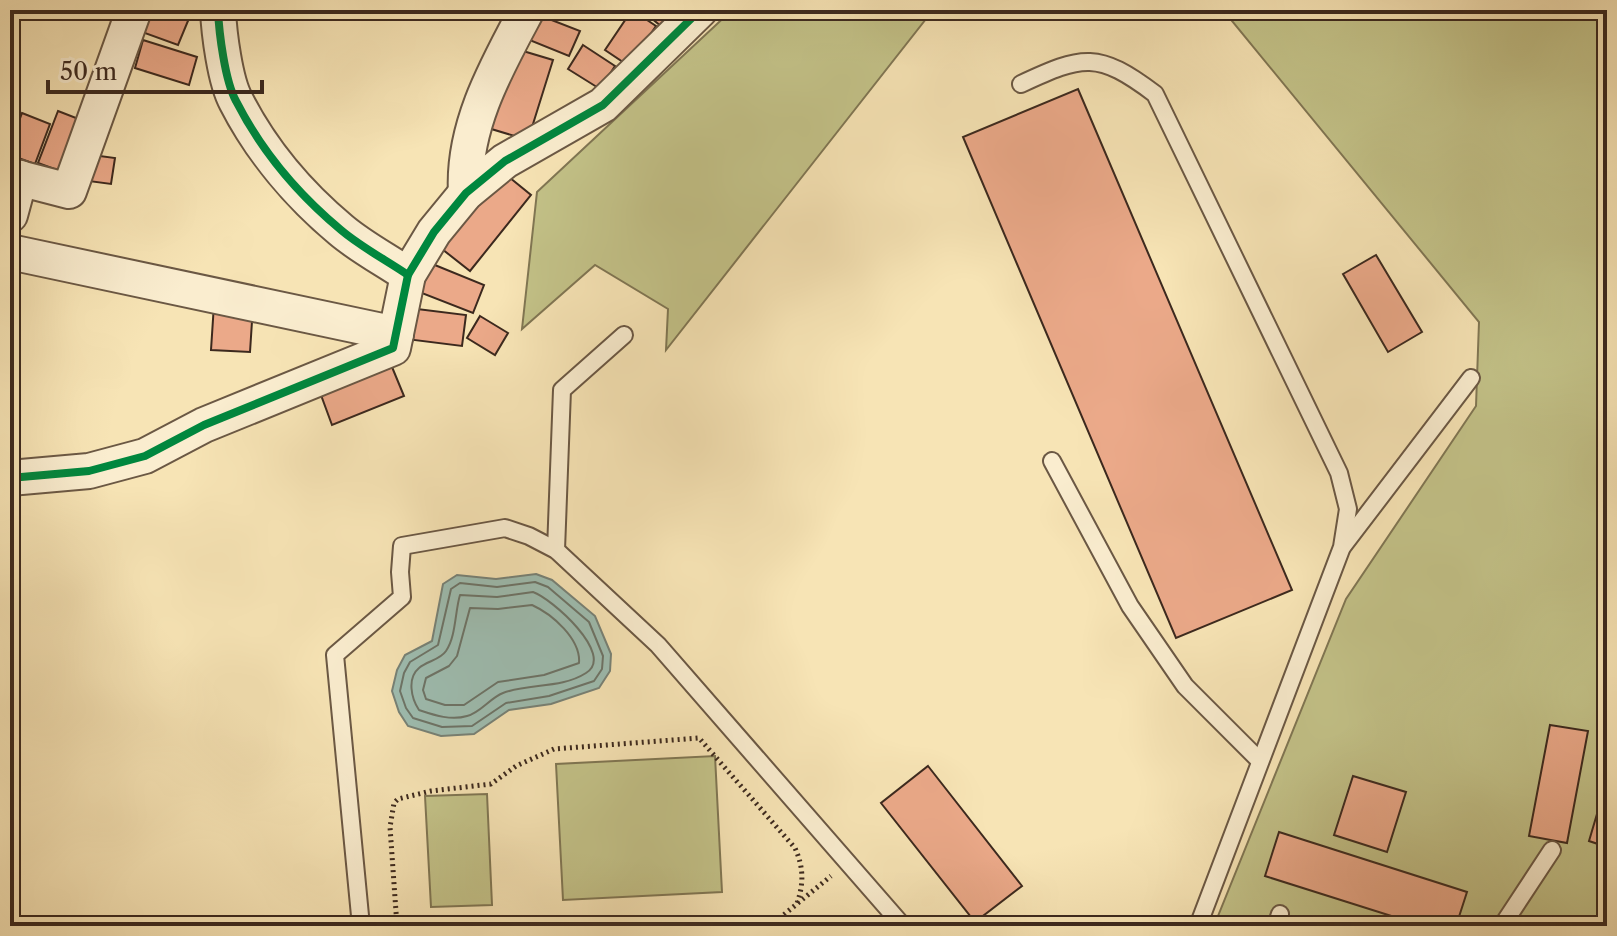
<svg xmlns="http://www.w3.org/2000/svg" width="1617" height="936" font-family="'Libre Caslon Text',serif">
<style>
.green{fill:#c3c288;stroke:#807653;stroke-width:2}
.water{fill:#9ebeb2;stroke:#778277;stroke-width:2}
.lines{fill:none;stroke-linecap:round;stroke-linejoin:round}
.shore{stroke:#6d7468;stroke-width:2}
.building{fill:#eba989;stroke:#3c291e;stroke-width:2}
.lane-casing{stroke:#6b5844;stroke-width:20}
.street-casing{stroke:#6b5844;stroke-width:38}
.path{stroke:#3c291e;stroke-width:5;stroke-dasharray:2 4;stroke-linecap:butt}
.lane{stroke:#faedcf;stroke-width:16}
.street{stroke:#faedcf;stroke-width:34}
.cycleway-casing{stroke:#faedcf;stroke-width:13}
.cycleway{stroke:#00873e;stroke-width:8}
</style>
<rect width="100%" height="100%" fill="#f7e4b5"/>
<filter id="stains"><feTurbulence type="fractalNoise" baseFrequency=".0025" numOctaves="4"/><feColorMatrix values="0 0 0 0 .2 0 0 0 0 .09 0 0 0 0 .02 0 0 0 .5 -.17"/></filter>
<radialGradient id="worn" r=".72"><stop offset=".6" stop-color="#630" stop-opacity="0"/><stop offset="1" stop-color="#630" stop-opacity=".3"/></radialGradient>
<!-- green -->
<g class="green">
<path d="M732 10H933L666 350 668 309 595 265 522 329 537 192Z"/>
<path d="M1223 10H1607V926H1214L1346 599 1476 406 1479 322Z"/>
<path d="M715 756 722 892 563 900 556 764Z"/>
<path d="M487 794 492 905 431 907 425 796Z"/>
</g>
<!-- water -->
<path class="water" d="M536 574 552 580 595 616 611 654 610 671 599 688 551 704 509 710 474 734 441 736 408 726 399 712 392 691 397 670 405 655 432 641 443 584 457 575 496 579Z"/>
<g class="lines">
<!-- shore -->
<g class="shore">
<path d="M535 582 548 587 589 622 603 656 602 669 594 681 549 696 506 703 472 726 442 727 413 718 406 708 400 691 404 673 410 662 438 645 451 589 460 583 497 587Z"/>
<path d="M533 592C551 598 616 655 586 673 561 689 529 683 503 693 490 698 480 713 467 716 451 721 434 715 419 710 411 698 407 678 419 668 427 661 440 660 446 651 456 637 455 611 460 595L497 597Z"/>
<path d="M532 605C552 614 581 639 579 663L544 675 498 682 464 705H445L426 699 423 690 426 678 449 666 457 656 470 608 498 609Z"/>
</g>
</g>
<!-- building -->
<g class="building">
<path d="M150 10H173L190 16 178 45 142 32Z"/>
<path d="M632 10 656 26 629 66 605 50Z"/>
<path d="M641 10H673L661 26Z"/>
<path d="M531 12 580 31 569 56 522 37Z"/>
<path d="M143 40 197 57 189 85 135 68Z"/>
<path d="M583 45 615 66 600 89 568 69Z"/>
<path d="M513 48 553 60 528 140 488 128Z"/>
<path d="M1078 89 1292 590 1176 638 963 137Z"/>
<path d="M58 111 89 123 68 174 38 163Z"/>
<path d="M22 113 50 124 35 164 10 155V146Z"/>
<path d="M85 154 115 158 111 184 81 180Z"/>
<path d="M504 173 531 195 470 271 442 249Z"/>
<path d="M1376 255 1422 332 1388 352 1343 274Z"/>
<path d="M425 261 484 285 473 313 414 290Z"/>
<path d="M214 304 253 306 250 352 211 350Z"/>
<path d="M409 308 466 315 462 346 406 339Z"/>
<path d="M480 316 508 333 495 355 467 338Z"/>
<path d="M392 367 404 396 332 425 321 395Z"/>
<path d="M1550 725 1588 731 1567 843 1529 836Z"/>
<path d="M928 766 1022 886 975 922 881 803Z"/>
<path d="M1353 776 1406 792 1387 852 1334 835Z"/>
<path d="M1607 780V847L1589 841Z"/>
<path d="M1279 832 1467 892 1456 926H1423L1265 876Z"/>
</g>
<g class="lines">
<defs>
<g id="lane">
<path d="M1021 84C1083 55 1098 51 1155 94L1339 473 1348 509 1342 547 1198 926"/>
<path d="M1052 461 1130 606 1185 686 1260 761"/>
<path d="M1343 546 1471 378"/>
<path d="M556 550 562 390 624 335"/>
<path d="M361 926 335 655 402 597 400 572 402 546 505 528 529 536 556 550 658 645 903 926"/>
<path d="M1276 926 1280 914"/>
<path d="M1502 926 1552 850"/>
</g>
<g id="street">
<path d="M218 10C219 33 225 81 236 101 261 150 299 195 341 230 361 247 386 260 408 275"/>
<path d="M10 176 20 178 10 215"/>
<path d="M15 177 69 191 134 10"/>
<path d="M466 193C462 127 497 66 527 10"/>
<path d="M10 252 396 334"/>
<path d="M10 478 89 471 145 456 204 425 393 348 408 275 434 232 466 193 505 161 603 105 700 10"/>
</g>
</defs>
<!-- lane casing -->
<use href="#lane" class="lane-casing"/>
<!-- street casing -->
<use href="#street" class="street-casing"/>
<!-- path -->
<g class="path">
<path d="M397 926 390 827 394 803 398 799 431 791 491 784 516 766 554 749 699 738 795 848C804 868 804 885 796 906"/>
<path d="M770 926 831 876"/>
</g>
<!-- lane -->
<use href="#lane" class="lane"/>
<!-- street -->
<use href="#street" class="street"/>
<defs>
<g id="cycleway">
<path d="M218 10C219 33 225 81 236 101 261 150 299 195 341 230 361 247 386 260 408 275"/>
<path d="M10 478 89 471 145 456 204 425 393 348 408 275 434 232 466 193 505 161 603 105 700 10"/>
</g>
</defs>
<!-- cycleway casing -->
<use href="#cycleway" class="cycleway-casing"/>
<!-- cycleway -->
<use href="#cycleway" class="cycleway"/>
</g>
<!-- margin -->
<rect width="1617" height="936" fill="none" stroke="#f7e4b5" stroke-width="40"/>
<rect x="12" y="12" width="1593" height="912" fill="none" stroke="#3c291e" stroke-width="4"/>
<rect x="20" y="20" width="1577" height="896" fill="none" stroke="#3c291e" stroke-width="2"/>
<!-- scale -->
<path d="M48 80v12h214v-12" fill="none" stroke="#3c291e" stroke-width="4"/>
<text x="60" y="80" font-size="24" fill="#3c291e" stroke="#faedcf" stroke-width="6" paint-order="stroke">50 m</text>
<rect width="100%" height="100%" filter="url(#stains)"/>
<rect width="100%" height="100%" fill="url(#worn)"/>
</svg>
